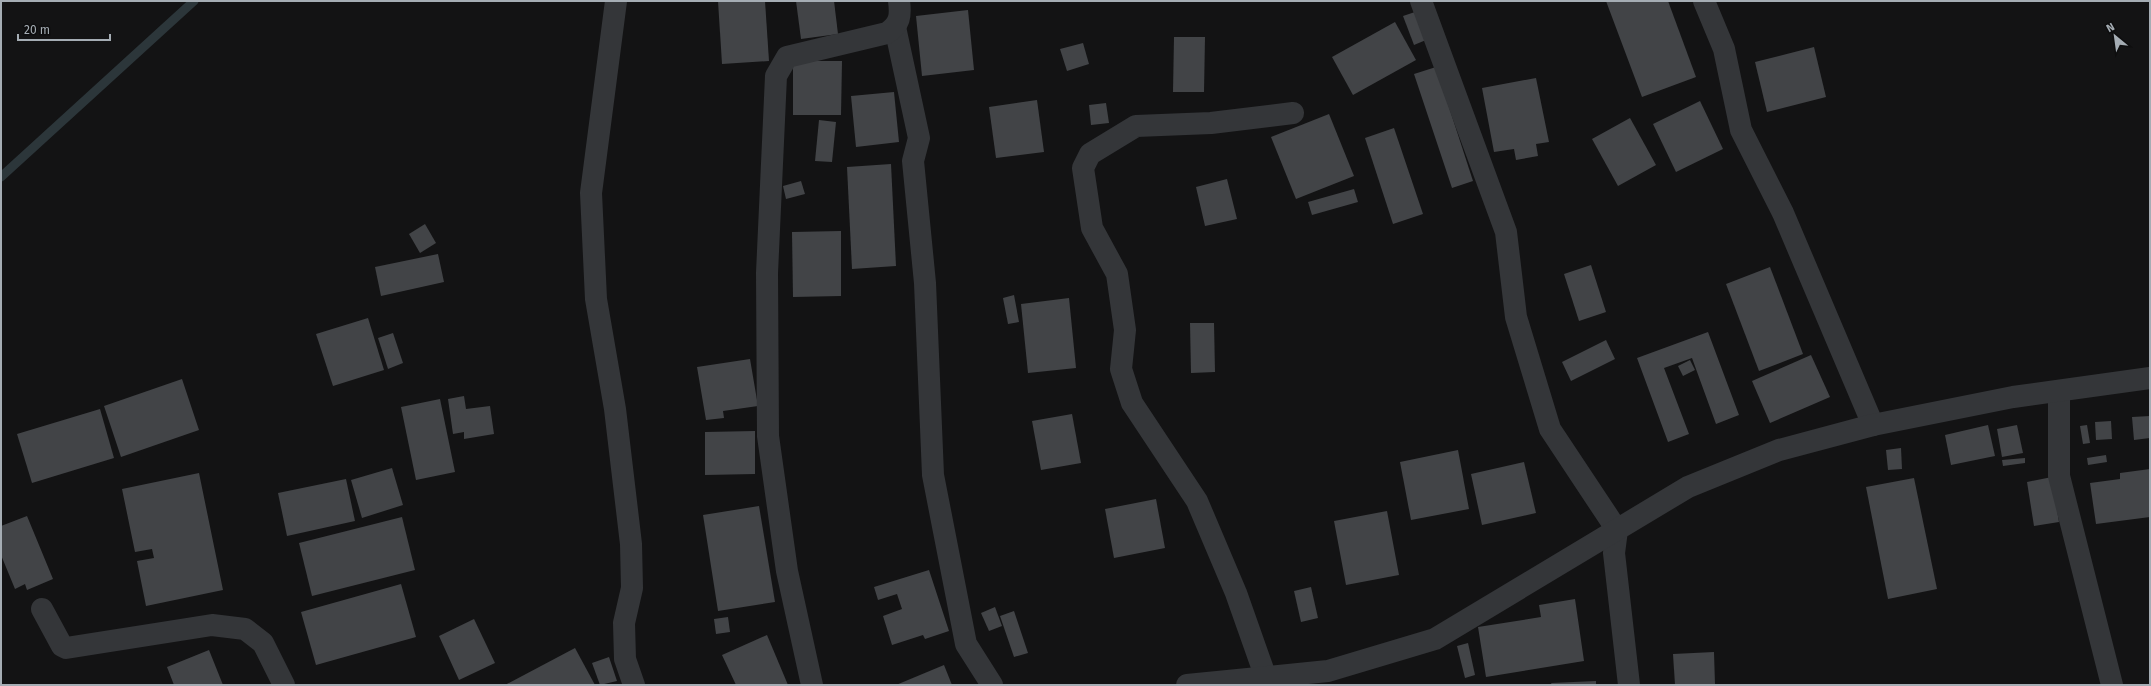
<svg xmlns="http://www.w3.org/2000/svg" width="2151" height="686" font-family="'Fira Sans',sans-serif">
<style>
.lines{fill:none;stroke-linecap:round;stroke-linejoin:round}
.stream{stroke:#2c363a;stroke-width:9}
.building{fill:#424447}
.minor{stroke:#343639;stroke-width:22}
</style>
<rect width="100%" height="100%" fill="#131314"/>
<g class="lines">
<!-- stream -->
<path class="stream" d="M1 177 194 1"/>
</g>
<!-- building -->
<g class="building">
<path d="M718 1H765L769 61 722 64Z"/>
<path d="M796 1H834L838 34 801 39Z"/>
<path d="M1606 1H1668L1696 77 1642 97Z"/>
<path d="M968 10 974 70 922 76 916 16Z"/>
<path d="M1415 12 1426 40 1414 45 1403 16Z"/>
<path d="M1395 22 1416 60 1353 95 1332 57Z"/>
<path d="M1174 37H1205L1204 92H1173Z"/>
<path d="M1083 43 1089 64 1067 71 1060 49Z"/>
<path d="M1814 47 1826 97 1767 112 1755 62Z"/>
<path d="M793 61H842L841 115H793Z"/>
<path d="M1436 67 1473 181 1452 188 1414 74Z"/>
<path d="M1536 78 1549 142 1536 144 1538 156 1516 160 1514 149 1494 152 1482 88Z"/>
<path d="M894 92 899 142 856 147 851 96Z"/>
<path d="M1037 100 1044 152 996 158 989 107Z"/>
<path d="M1700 101 1723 149 1676 172 1653 124Z"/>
<path d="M1106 103 1109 123 1091 125 1089 105Z"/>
<path d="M1329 114 1354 176 1296 199 1271 137Z"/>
<path d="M1630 118 1656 165 1618 186 1592 139Z"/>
<path d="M819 120 836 122 832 162 815 161Z"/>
<path d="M1394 128 1423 214 1393 224 1365 138Z"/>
<path d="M891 164 896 266 852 269 847 167Z"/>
<path d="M1227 179 1237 219 1205 226 1196 187Z"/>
<path d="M801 181 805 194 786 199 783 186Z"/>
<path d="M1354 189 1358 202 1312 215 1308 202Z"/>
<path d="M425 224 436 243 420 253 409 234Z"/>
<path d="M841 231V296L793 297 792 232Z"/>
<path d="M438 254 444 282 381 296 375 267Z"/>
<path d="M1591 265 1606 312 1579 321 1564 274Z"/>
<path d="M1770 267 1803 354 1759 371 1726 284Z"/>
<path d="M1014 295 1019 322 1008 324 1003 298Z"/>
<path d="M1069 298 1076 368 1028 373 1021 304Z"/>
<path d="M368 318 384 370 333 386 316 334Z"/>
<path d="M1190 323H1214L1215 372 1191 373Z"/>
<path d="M1708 332 1739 415 1716 424 1692 358 1664 368 1689 434 1668 442 1637 358Z"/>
<path d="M393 333 403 363 388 369 378 338Z"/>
<path d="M1606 340 1615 359 1571 381 1562 362Z"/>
<path d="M1811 355 1830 397 1770 423 1752 381Z"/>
<path d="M750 359 758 406 723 411 724 418 706 420 697 367Z"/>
<path d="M1690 360 1695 370 1683 376 1678 366Z"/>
<path d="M182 379 199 430 121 457 104 406Z"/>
<path d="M464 396 466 409 490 406 494 434 464 439V432L453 434 448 399Z"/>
<path d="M440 399 455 472 416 480 401 407Z"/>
<path d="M100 409 114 458 32 483 17 434Z"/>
<path d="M1072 414 1081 463 1041 470 1032 421Z"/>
<path d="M2150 416V438L2134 440 2132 417Z"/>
<path d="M2111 421 2112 439 2096 440 2095 422Z"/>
<path d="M1988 425 1995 456 1951 465 1945 435Z"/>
<path d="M2017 425 2023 453 2002 457 1997 429Z"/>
<path d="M2087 425 2090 443 2083 444 2080 426Z"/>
<path d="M755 431V474L705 475V432Z"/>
<path d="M1901 448 1902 469 1888 470 1886 450Z"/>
<path d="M1458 450 1469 509 1411 520 1400 462Z"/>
<path d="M2106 455 2107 462 2088 465 2087 458Z"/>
<path d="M2025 458V463L2003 466 2002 460Z"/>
<path d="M1524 462 1536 513 1482 525 1471 474Z"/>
<path d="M392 468 403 505 362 518 351 480Z"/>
<path d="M2150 469V517L2096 524 2090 483 2120 479V473Z"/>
<path d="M199 473 223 590 146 606 137 561 154 558 152 549 135 552 122 489Z"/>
<path d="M2052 477 2059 522 2034 526 2027 482Z"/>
<path d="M1914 478 1937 589 1888 599 1866 487Z"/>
<path d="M346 479 355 521 287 536 278 493Z"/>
<path d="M1156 499 1165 548 1114 558 1105 509Z"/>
<path d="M759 506 775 602 718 611 703 515Z"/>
<path d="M1387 511 1399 575 1346 585 1334 521Z"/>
<path d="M27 516 53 579 27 590 25 584 15 589 1 555V526Z"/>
<path d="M402 517 415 570 312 596 299 543Z"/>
<path d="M929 570 949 631 925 639 923 635 892 645 883 616 902 609 897 594 878 600 874 587Z"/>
<path d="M401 584 416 637 316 665 301 612Z"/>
<path d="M1311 587 1318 618 1301 622 1294 591Z"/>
<path d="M1575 599 1584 661 1486 677 1478 627 1541 617 1539 605Z"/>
<path d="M995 607 1002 626 989 631 981 613Z"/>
<path d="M1014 611 1028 653 1014 657 1000 616Z"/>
<path d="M728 617 730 632 716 634 714 619Z"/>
<path d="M474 619 495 663 459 680 439 636Z"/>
<path d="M767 635 788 685H736L722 655Z"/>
<path d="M1468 643 1475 675 1465 678 1457 646Z"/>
<path d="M575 648 595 685H505Z"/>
<path d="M209 650 223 685H174L167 667Z"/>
<path d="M1714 652 1715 685H1675L1673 654Z"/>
<path d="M609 657 617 681 600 685 592 663Z"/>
<path d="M944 665 952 685H896Z"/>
<path d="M1596 681V685H1552L1551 683Z"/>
</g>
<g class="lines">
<!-- minor -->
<g class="minor">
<path d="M616 1 591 193 596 299 615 409 631 544 632 588 624 623 625 659 634 685"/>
<path d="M1421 1 1506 232 1516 317 1550 429 1617 530 1614 553 1629 685"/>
<path d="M1704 1 1724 49 1741 130 1783 213 1873 425"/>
<path d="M895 27 919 138 913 161 925 283 933 475 966 644 992 685"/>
<path d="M2059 391V476L2112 685"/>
<path d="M42 609 62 646 66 648 212 625 245 629 263 643 284 685"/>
<path d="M1266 678 1236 593 1197 501 1132 403 1121 369 1125 330 1117 274 1092 228 1083 168 1090 154 1136 126 1211 123 1293 113"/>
<path d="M812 685 787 571 768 436 767 273 776 76 787 57 887 33C900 24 901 16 899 1"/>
<path d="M1187 685 1328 671 1435 639 1688 487 1779 450 1873 425 2013 397 2150 378"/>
</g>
</g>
<!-- border -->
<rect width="2151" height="686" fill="none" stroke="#a5adb4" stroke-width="4"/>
<!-- north arrow -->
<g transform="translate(2115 36) rotate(331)" stroke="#0e0e0f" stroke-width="3" paint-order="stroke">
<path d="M0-3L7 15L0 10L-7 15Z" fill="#a5adb4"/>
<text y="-6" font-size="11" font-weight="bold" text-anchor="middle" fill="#a5adb4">N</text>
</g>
<!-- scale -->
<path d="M18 34v6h92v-6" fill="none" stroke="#a5adb4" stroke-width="2"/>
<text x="24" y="34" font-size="12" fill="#a5adb4" stroke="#0e0e0f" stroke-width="3" paint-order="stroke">20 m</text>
</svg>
